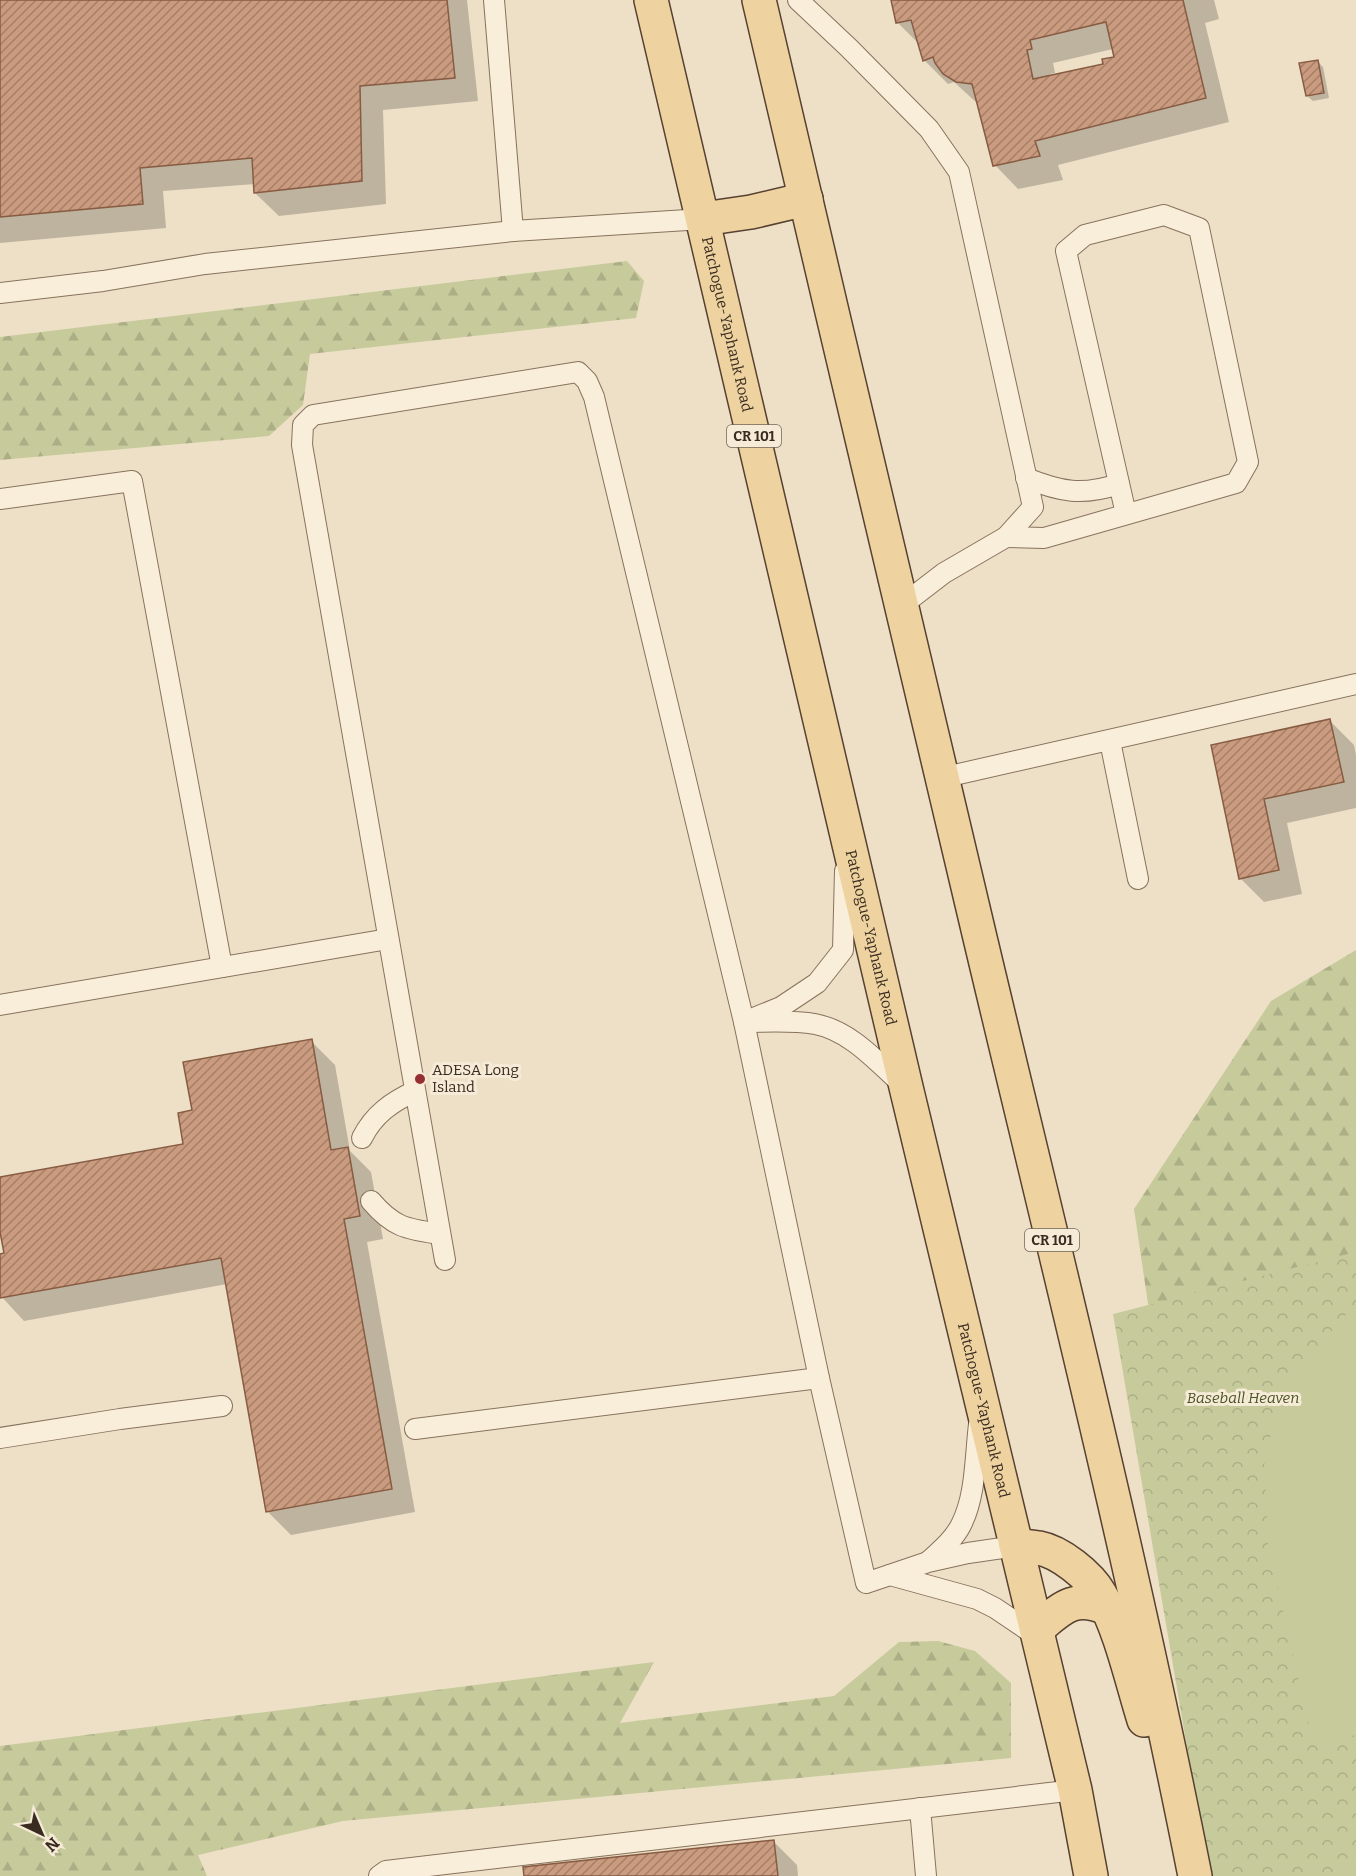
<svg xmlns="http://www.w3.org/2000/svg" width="1356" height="1876" font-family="Bitter,serif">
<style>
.forest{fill:url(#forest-firs)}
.park{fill:url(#park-crowns)}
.pitch{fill:#c7cb9b}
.shadow{fill:#0003;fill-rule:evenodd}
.building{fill:url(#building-hatch);stroke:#875c43;stroke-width:1.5;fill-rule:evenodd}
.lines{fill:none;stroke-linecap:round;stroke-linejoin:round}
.lane-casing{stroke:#88725d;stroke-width:22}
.primary-casing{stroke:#574131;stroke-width:36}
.lane{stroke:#f8eeda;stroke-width:20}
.primary{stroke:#eed3a1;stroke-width:33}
.poi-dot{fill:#962f33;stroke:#f5ebd7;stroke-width:2}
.labels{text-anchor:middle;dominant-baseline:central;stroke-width:6;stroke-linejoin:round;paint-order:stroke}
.shield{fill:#f5ebd7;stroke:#716557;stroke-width:1.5}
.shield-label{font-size:14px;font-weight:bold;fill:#392b20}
.street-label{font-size:15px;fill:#392b20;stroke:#f5ebd7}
.poi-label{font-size:15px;fill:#392b20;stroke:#f5ebd7;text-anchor:start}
.park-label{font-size:15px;font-style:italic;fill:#4b5527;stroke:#f5ebd7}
</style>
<defs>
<pattern id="forest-firs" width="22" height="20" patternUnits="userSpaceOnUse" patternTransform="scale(1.5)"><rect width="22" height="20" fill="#c7cb9b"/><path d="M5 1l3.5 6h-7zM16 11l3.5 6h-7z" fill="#acae85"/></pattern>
<pattern id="park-crowns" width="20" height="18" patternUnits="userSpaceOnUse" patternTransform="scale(1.5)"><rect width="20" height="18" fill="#c7cb9b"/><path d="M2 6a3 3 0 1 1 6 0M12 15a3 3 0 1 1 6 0" fill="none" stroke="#acae85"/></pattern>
<pattern id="building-hatch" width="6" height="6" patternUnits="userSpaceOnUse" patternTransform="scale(1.5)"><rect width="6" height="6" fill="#ca9b7e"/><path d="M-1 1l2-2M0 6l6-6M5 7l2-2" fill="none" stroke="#a57f67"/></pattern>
</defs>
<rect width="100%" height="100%" fill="#ede0c7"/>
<!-- forest -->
<g class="forest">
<path d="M627 261 644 281 636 318 310 354 303 405 269 436 0 460V337Z"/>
<path d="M1356 950V1268L1181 1527 1134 1209 1271 1001Z"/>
<path d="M938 1641 975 1651 1011 1683V1758L343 1821 198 1855 207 1876H0V1746L654 1662 620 1723 834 1696 899 1642Z"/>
</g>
<!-- park -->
<path class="park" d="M1356 1252V1876H1209L1113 1314Z"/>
<!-- pitch -->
<g class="pitch">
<path d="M1356 1303V1735L1313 1744 1268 1545 1264 1452 1299 1369Z"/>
<path d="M1356 1859V1876H1339L1337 1863Z"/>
</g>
<!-- shadow -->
<g class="shadow">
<path d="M0 0H467L478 101 383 110 386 204 279 216 255 193V184L163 191 166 228 0 243Z"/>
<path d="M892 0H1214L1219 19 1205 23 1229 122 1058 165 1063 180 1018 189 995 165 978 104 954 82 948 84 924 60 920 45 897 22ZM1113 49 1115 58 1104 65 1051 77 1050 74 1055 73 1053 63Z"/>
<path d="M1317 61 1323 67 1329 98 1313 101 1307 96Z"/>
<path d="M1330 721 1354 745 1356 755V808L1287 823 1302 894 1264 902 1240 878 1213 746Z"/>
<path d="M311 1041 335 1065 350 1151 371 1172 383 1239 367 1242 415 1512 291 1535 267 1511 227 1284 24 1321 0 1295V1255L6 1254 0 1223V1179L185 1146 193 1111Z"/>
<path d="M773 1841 797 1865 798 1876H525Z"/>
</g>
<!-- building -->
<g class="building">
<path d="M0 0H447L455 78 360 86 362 181 254 193 252 158 140 168 143 204 0 217Z"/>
<path d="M891 0H1183L1206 98 1035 141 1040 156 993 166 972 84 956 82 943 74 935 63 933 57 923 61 911 20 896 23ZM1106 22 1114 57 1102 59 1103 64 1033 79 1027 50 1032 49 1030 40Z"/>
<path d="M1318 60 1324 93 1306 96 1299 63Z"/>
<path d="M1330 719 1344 782 1264 799 1279 870 1239 879 1211 745Z"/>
<path d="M312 1039 331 1150 348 1147 360 1216 344 1219 392 1489 266 1512 221 1258 0 1298V1254L4 1253 0 1232V1177L183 1144 178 1113 192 1110 183 1062Z"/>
<path d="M774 1840 778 1876H524L523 1867Z"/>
</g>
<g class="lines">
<defs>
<g id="lane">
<path d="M494 0 513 231"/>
<path d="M798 0 849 48 929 129 959 172 1033 507 1006 537 944 573 901 606"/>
<path d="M0 293 103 281 205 264 513 231 703 219"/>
<path d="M1026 478C1061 492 1082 496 1119 484"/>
<path d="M0 499 132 481 222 967"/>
<path d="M1006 537 1044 538 1236 483 1248 462 1199 228 1164 215 1085 235 1066 251 1126 514"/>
<path d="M1110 741 1138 879"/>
<path d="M941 778 1356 684"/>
<path d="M845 871 843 950 817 983 781 1007 744 1022C767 1022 792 1020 815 1024 851 1031 877 1062 903 1085"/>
<path d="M0 1005 388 939"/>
<path d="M362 1138C374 1114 392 1102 415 1091"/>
<path d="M371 1201C394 1228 407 1229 440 1234"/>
<path d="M445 1260 302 445 303 425 313 415 578 372 587 381 594 397 744 1022 819 1378 866 1583 928 1562 968 1553 1016 1546"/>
<path d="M415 1429 819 1378"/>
<path d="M0 1438 120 1419 222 1406"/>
<path d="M930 1560C941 1550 954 1539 961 1525 976 1496 975 1457 979 1424"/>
<path d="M890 1575 977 1599 995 1608 1038 1637"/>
<path d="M920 1808 926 1876"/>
<path d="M379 1876 386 1871 1075 1790"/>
</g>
<g id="primary">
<path id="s1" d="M651 0 906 1087 1075 1790 1091 1876"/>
<path d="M759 0C833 314 905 628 981 942 1055 1253 1133 1563 1195 1876"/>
<path d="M703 219 751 212 806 199"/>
<path d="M1016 1546C1024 1546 1032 1547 1039 1548 1060 1552 1089 1575 1100 1594 1120 1627 1132 1682 1144 1720"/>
<path d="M1037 1629C1061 1609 1073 1594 1106 1608"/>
</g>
</defs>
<!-- lane casing -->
<use href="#lane" class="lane-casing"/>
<!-- primary casing -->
<use href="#primary" class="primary-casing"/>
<!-- lane -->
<use href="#lane" class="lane"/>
<!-- primary -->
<use href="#primary" class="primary"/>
</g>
<!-- markers -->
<circle class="poi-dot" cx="420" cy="1079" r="6"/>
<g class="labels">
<!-- shield labels -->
<g class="shield">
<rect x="727" y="425" width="54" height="22" rx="4.5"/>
<rect x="1025" y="1229" width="54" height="22" rx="4.5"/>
</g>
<g class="shield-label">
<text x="754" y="436">CR 101</text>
<text x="1052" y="1240">CR 101</text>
</g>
<!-- street labels -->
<g class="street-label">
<text stroke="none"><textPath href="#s1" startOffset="333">Patchogue-Yaphank Road</textPath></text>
<text stroke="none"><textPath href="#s1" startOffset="963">Patchogue-Yaphank Road</textPath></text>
<text stroke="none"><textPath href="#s1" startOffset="1449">Patchogue-Yaphank Road</textPath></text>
</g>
<!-- poi labels -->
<g class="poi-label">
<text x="432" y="1070">ADESA Long<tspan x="432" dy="17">Island</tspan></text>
</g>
<!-- park labels -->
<g class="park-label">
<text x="1243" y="1398">Baseball Heaven</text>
</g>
</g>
<!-- north arrow -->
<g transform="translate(42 1834) rotate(136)" stroke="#f5ebd7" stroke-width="4.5" paint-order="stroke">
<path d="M0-4.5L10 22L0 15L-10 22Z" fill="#392b20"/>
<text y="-9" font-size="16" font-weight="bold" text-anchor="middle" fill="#392b20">N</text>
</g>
</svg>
